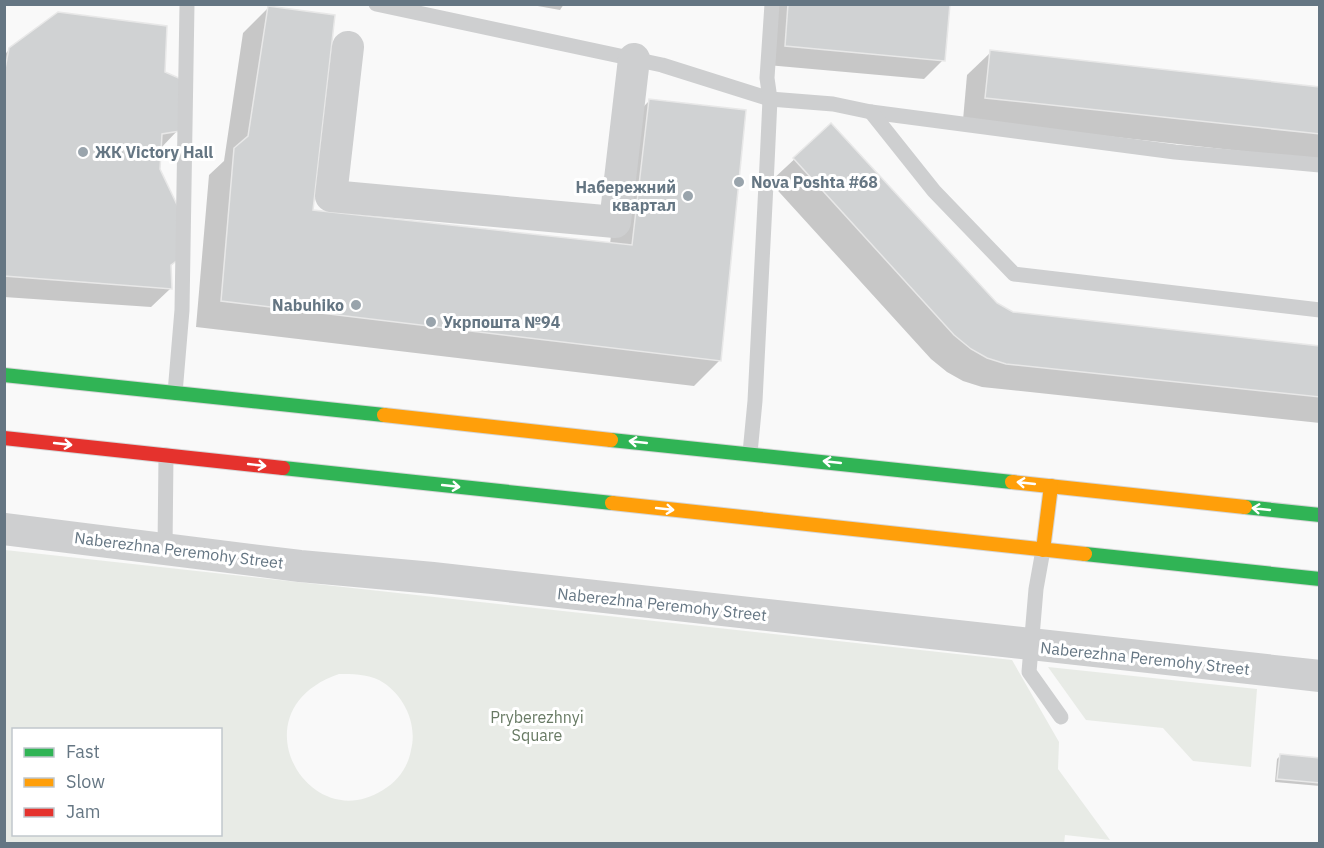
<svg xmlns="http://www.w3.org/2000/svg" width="1324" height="848" font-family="'IBM Plex Sans',sans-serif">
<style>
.green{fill:#e8ebe6;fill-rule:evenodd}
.shadow{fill:#0003}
.building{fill:#d0d2d3;stroke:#e8e8e8;stroke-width:1.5}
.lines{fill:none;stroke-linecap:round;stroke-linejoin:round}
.fast-casing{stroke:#d5d6d7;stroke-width:16}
.slow-casing{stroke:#d5d6d7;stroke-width:16}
.jam-casing{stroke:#d5d6d7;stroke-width:16}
.lane{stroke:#cecfd0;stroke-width:15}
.street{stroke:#cecfd0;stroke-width:32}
.fast{stroke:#30b455;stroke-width:14}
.slow{stroke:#ff9f0a;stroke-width:14}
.jam{stroke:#e5322d;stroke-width:14}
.oneway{stroke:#fff}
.poi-dot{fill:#99a4ac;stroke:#fff;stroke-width:2}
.labels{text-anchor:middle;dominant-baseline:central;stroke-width:6;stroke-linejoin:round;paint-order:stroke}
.poi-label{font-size:16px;font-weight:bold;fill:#657683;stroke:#fff;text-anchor:start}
.street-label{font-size:16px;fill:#657683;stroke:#fff}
.park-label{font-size:16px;fill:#687a64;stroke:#fff}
</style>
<rect width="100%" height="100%" fill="#f9f9f9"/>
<!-- green -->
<g class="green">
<path d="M5 550 1012 660 1059 742 1058 769 1110 840 1065 835 1064 844 5 843ZM339 674C352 674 366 674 379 680 403 693 418 723 411 750 408 767 398 781 383 790 308 838 234 710 339 674ZM14 730H220V834H14Z"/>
<path d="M1048 667 1257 689 1251 767 1193 761 1163 728 1086 720Z"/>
</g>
<!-- shadow -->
<g class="shadow">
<path d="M564 4 560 10 532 5V4Z"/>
<path d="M772 4H948L943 60 924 79 767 65Z"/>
<path d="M268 8 311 211 610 244 624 127 649 101 720 360 694 386 196 327 209 175 224 161 243 33Z"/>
<path d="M10 49 164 73 178 130 160 149 158 169 177 259 170 267V289L151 307 4 297V55Z"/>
<path d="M991 52 1320 88V160L963 120 967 75Z"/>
<path d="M831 125 996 305 1013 314 1320 347V423L982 387 963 381 947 372 931 359 770 182Z"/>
<path d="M1280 756 1320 760V786L1275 782 1277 759Z"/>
</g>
<!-- building -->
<g class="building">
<path d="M788 4H950L945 61 785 46Z"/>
<path d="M268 6 335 15 313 210 632 245 649 99 746 110 721 361 221 301 234 148 248 136Z"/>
<path d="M58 12 167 26 165 72 181 79 180 131 162 134 160 169 180 211 179 259 171 265 172 289 4 276V74L9 48Z"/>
<path d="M990 50 1320 87V134L985 98Z"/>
<path d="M831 123 997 303 1013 312 1320 346V397L1006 364 987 358 971 349 954 335 793 158Z"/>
<path d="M1280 754 1320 758V783L1277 779Z"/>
</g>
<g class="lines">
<defs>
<g id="fast">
<path d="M4 375 384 415"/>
<path d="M611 440 1012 482"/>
<path d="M283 468 612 503"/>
<path d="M1245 507 1320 515"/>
<path d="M1085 554 1320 579"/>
</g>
<g id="slow">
<path d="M384 415 611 440"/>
<path d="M1012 482 1245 507"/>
<path d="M612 503 1085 554"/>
<path d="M1043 550 1051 486"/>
</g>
<path id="jam" d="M4 438 283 468"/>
</defs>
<!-- fast casing -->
<use href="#fast" class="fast-casing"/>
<!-- slow casing -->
<use href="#slow" class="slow-casing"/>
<!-- jam casing -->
<use href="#jam" class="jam-casing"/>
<!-- lane -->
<g class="lane">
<path d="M376 4 662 65 770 99 833 104 871 112 1175 152 1320 165"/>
<path d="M871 112 934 191 1014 274 1320 310"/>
<path d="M175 393 182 310 187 4"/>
<path d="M750 453 755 401 767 164 770 99 767 78 772 4"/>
<path d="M165 549 166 455"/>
<path d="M1043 550 1036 589 1029 672 1061 717"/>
</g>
<!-- street -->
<g class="street">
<path d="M348 47 331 196 615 222 634 59"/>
<path d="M4 529 300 566 433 578 1320 676"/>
</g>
<!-- fast -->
<use href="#fast" class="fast"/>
<!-- slow -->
<use href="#slow" class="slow"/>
<!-- jam -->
<use href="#jam" class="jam"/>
</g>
<!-- one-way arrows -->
<defs><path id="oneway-shaft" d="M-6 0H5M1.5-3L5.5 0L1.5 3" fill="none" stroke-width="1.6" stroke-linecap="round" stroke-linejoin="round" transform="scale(1.5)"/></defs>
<g class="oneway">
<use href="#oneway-shaft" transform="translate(638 442) rotate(-174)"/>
<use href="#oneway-shaft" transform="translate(63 444) rotate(6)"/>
<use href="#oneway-shaft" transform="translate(832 462) rotate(-174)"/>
<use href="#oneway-shaft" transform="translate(257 465) rotate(6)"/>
<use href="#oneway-shaft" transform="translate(1026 483) rotate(-174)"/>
<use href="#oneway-shaft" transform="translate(451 486) rotate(6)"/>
<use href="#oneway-shaft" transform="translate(665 509) rotate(6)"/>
<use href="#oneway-shaft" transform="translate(1261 509) rotate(-174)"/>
</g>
<!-- markers -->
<g class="poi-dot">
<circle cx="83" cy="152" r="6"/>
<circle cx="739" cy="182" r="6"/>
<circle cx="688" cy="196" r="6"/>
<circle cx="356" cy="305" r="6"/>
<circle cx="431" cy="322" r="6"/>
</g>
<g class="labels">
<!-- poi labels -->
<g class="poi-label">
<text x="95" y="152">ЖК Victory Hall</text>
<text x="751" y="182">Nova Poshta #68</text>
<text x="676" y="187" text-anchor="end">Набережний<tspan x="676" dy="18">квартал</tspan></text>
<text x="344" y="305" text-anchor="end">Nabuhiko</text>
<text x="443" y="322">Укрпошта №94</text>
</g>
<!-- street labels -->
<g class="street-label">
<text transform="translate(179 550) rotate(7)">Naberezhna Peremohy Street</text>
<text transform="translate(662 604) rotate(6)">Naberezhna Peremohy Street</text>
<text transform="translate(1145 658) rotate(6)">Naberezhna Peremohy Street</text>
</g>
<!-- park labels -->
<g class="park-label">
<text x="537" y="717">Pryberezhnyi<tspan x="537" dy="18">Square</tspan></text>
</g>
</g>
<!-- border -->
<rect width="1324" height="848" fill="none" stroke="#657683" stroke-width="12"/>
<!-- legend -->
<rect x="12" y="728" width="210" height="108" fill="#ffffff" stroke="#c1c8cd" stroke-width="1.5"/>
<rect x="24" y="748" width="30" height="9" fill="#30b455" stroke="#c1c8cd" stroke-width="1.5"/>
<text x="66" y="758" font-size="18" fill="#657683">Fast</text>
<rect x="24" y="778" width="30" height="9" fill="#ff9f0a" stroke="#c1c8cd" stroke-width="1.5"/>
<text x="66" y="788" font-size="18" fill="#657683">Slow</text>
<rect x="24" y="808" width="30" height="9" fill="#e5322d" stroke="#c1c8cd" stroke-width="1.5"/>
<text x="66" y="818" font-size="18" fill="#657683">Jam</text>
</svg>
